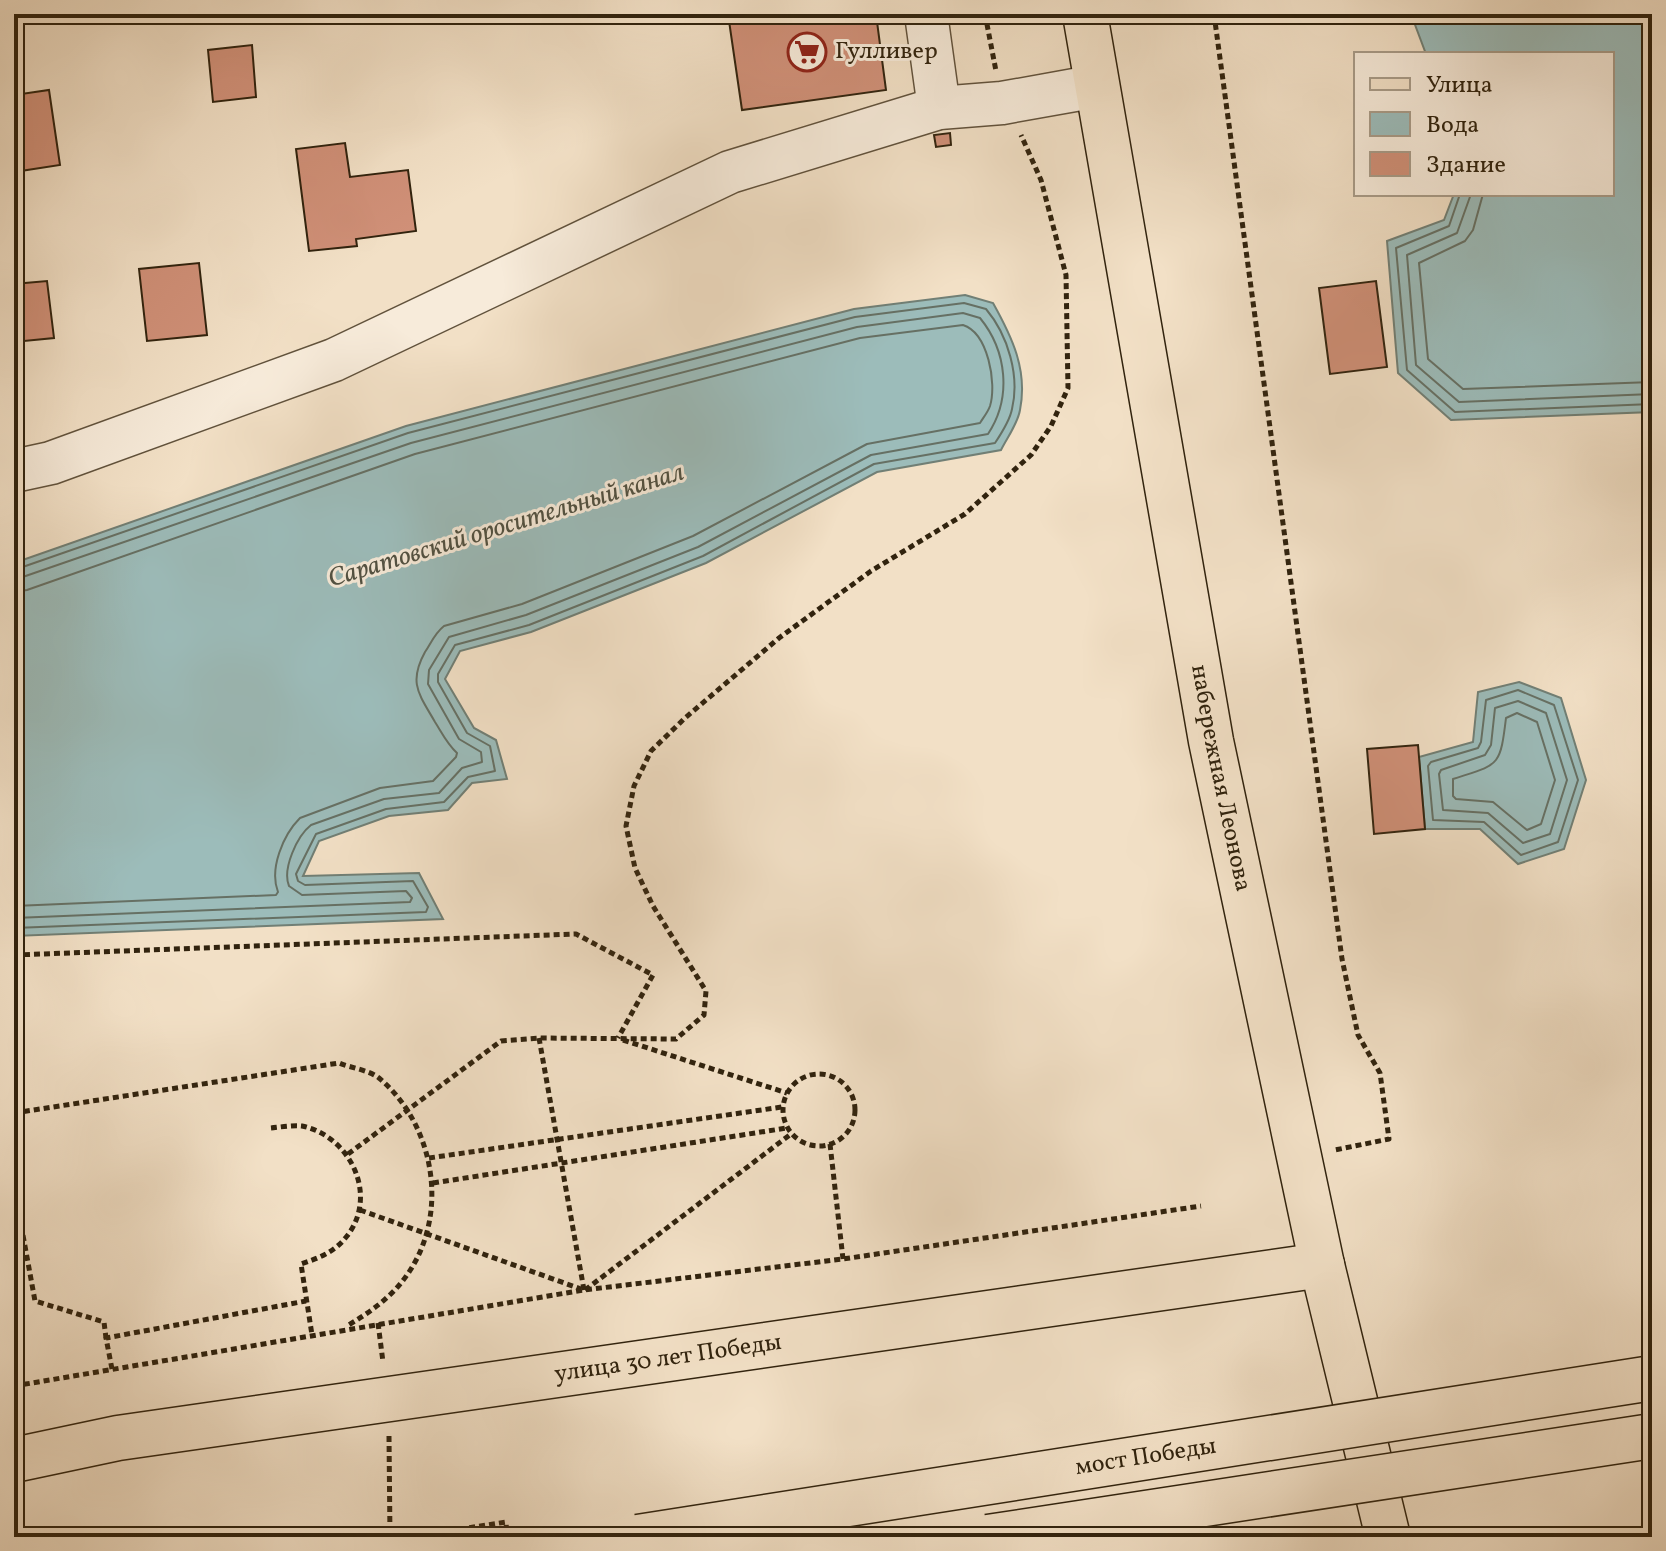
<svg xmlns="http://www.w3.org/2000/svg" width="1666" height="1551" font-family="Vollkorn,serif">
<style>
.water{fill:#9cbcba;stroke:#717f75;stroke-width:2}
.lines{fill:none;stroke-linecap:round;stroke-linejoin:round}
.shore{stroke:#667064;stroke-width:2}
.building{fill:#d09078;stroke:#31230e;stroke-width:2}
.minor-casing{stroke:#61523c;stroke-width:45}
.major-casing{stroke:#31230e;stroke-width:47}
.path{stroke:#31230e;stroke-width:5;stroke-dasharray:6 4;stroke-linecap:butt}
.minor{stroke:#f7ebda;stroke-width:42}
.major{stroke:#f2e0c6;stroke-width:44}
.major-bridge-casing{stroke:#31230e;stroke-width:47;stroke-linecap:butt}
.major-bridge{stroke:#f2e0c6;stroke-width:44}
.labels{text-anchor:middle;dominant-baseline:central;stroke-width:6;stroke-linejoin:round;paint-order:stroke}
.poi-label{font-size:24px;fill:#31230e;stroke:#f7ebda;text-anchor:start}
.street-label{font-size:24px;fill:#31230e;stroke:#f7ebda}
.water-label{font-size:26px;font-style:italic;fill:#515142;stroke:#f7ebda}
</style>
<rect width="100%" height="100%" fill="#f2e0c6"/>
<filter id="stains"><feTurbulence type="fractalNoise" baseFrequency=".0025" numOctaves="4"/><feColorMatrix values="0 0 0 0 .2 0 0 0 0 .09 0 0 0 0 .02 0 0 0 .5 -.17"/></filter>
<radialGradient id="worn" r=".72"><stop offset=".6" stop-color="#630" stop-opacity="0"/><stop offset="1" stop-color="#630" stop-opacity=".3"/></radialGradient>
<!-- water -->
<g class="water">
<path d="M1411 14H1652V412L1451 420 1398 373 1387 241 1444 220 1454 194H1612V54H1426Z"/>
<path d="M965 295 993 303C1012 337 1028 370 1020 410 1018 423 1007 438 1001 450L877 472 706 563 531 632 460 651 445 679 474 728 496 740 507 779 472 783 448 810 389 816 319 841 303 876 419 873 443 919 14 936V563L406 426 854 309Z"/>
<path d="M1519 682 1561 698 1586 780 1564 849 1518 864 1480 829H1425L1419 757 1473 742 1478 692Z"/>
</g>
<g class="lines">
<!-- shore -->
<g class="shore">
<path d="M1460 194 1449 226 1396 248 1407 370 1455 412 1652 404"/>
<path d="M1471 194 1457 233 1407 255 1416 365 1459 402 1652 394"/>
<path d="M1483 194 1473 230 1465 241 1419 263 1428 359 1463 389 1652 382"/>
<path d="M14 570 408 433 855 317 964 303 986 309C1008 335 1020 376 1012 409 1010 420 1001 434 995 443L874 464 703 556 529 625 455 645 438 674V682L467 733 490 746 495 771 468 777 444 802 386 809 316 834 296 874 298 881 305 885 413 881 428 907 426 912 14 928"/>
<path d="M14 580 411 443 857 327 963 313 980 318C1007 351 1012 398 988 434L871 455 698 547 526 615 449 637 429 670 428 684 459 739 481 752 482 762 462 768 439 793 384 799 311 825C297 836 282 869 289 886L302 895 406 891 412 898 410 902 14 918"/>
<path d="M14 592 27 590 415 454 860 338 963 325C988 333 997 383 990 406 988 412 983 418 980 423L867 444 693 536 522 604 444 626C435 633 431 643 425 652 408 683 419 694 435 722 442 733 447 744 457 753L456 757 433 781 380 788 300 818C283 835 269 869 278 892L276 895 14 906"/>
<path d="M1518 690 1554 705 1578 780 1558 842 1521 855 1484 822 1433 820 1428 766 1431 762 1478 748 1481 742 1486 700Z"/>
<path d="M1518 701 1546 713 1567 780 1550 834 1523 843 1488 813 1443 810 1439 774 1441 770 1485 755 1491 745 1495 708Z"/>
<path d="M1517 713 1537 722 1555 780 1541 824 1527 830 1493 802 1456 799 1453 796V779C1499 764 1500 768 1506 718Z"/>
</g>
</g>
<!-- building -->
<g class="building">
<path d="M318 14H364L318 19Z"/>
<path d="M728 14H876L886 90 742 110Z"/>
<path d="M252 45 256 97 213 102 208 50Z"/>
<path d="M49 90 60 165 14 172V95Z"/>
<path d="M950 133 951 145 936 147 934 135Z"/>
<path d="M345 143 350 177 408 170 416 231 356 239 357 246 309 251 296 149Z"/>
<path d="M199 263 207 335 147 341 139 269Z"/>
<path d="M47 281 54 338 14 342V284Z"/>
<path d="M1376 281 1387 367 1330 374 1319 288Z"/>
<path d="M1418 745 1425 829 1374 834 1367 749Z"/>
</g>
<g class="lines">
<defs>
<g id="minor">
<path d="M926 14 939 108"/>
<path d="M14 471 51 463 334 360 730 172 939 108 1002 103 1097 86"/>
</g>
<g id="major">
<path id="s1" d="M1085 14 1211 741 1322 1265 1388 1537"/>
<path id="s2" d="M14 1460 118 1438 1322 1265"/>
</g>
</defs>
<!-- minor casing -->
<use href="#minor" class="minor-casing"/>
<!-- major casing -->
<use href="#major" class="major-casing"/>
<!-- path -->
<g class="path">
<path d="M985 14 996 71"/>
<path d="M1214 14 1342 959 1358 1035 1380 1073 1389 1139 1335 1150"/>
<path d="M14 955 576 934 653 975 618 1038"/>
<path d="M539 1038 584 1290"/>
<path d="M623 1040 787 1093"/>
<circle cx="819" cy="1110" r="36"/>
<path d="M14 1113 339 1063C351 1068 369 1070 379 1078 435 1125 450 1214 407 1275 391 1298 370 1312 347 1326"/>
<path d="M271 1128C281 1127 293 1125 302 1126 350 1136 379 1195 347 1236 335 1252 319 1258 301 1264L312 1335"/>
<path d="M830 1144 843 1259"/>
<path d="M348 1154 501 1041 539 1038 676 1039 704 1015 706 991 653 906 635 868 626 826 634 786 651 751 685 718 779 638 871 571 965 514 1031 455 1051 426 1068 388 1066 275 1041 180 1021 135"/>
<path d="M429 1158 782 1107"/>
<path d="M433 1183 787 1128"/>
<path d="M14 1186 35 1301 104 1322 106 1338"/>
<path d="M360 1210 581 1289"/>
<path d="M585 1290 791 1134"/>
<path d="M378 1323 383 1362"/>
<path d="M112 1369 106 1338 306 1301"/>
<path d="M14 1386 584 1290 843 1259 1201 1206"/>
<path d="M389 1436 390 1537"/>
<path d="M410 1537 506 1522 507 1537"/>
</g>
<!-- minor -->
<use href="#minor" class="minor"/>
<!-- major -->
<use href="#major" class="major"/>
<defs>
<g id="major-bridge">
<path id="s3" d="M638 1537 1652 1378"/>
<path d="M988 1537 1652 1436"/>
</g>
</defs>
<!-- major-bridge casing -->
<use href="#major-bridge" class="major-bridge-casing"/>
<!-- major-bridge -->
<use href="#major-bridge" class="major-bridge"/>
</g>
<!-- icons -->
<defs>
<symbol id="supermarket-ring" viewBox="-11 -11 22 22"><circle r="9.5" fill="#f7ebda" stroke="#8f2418" stroke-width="1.5"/><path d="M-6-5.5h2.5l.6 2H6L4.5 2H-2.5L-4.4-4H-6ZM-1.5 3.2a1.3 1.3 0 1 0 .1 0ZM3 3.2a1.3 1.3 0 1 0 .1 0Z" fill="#8f2418"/></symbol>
</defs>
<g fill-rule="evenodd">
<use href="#supermarket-ring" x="785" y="30" width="44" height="44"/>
</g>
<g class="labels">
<!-- poi labels -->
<g class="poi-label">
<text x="835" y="52">Гулливер</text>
</g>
<!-- street labels -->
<g class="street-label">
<text stroke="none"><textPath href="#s1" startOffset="776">набережная Леонова</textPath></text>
<text stroke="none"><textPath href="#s2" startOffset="662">улица 30 лет Победы</textPath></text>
<text stroke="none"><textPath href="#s3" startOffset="514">мост Победы</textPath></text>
</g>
<!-- water labels -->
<g class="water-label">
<text transform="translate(506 526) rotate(-17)">Саратовский оросительный канал</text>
</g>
</g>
<!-- margin -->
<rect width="1666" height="1551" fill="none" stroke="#f2e0c6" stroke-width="48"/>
<rect x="16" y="16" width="1634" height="1519" fill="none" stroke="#31230e" stroke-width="4"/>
<rect x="24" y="24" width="1618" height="1503" fill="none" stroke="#31230e" stroke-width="2"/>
<!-- legend -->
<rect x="1354" y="52" width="260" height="144" fill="#f7ebda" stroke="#a89b88" stroke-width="2"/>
<rect x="1370" y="78" width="40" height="12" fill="#f2e0c6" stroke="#a89b88" stroke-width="2"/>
<text x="1426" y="92" font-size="24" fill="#31230e">Улица</text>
<rect x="1370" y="112" width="40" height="24" fill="#9cbcba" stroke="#a89b88" stroke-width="2"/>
<text x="1426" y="132" font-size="24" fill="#31230e">Вода</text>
<rect x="1370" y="152" width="40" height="24" fill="#d09078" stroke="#a89b88" stroke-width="2"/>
<text x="1426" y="172" font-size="24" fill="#31230e">Здание</text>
<rect width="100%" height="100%" filter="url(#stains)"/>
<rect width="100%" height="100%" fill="url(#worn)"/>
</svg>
